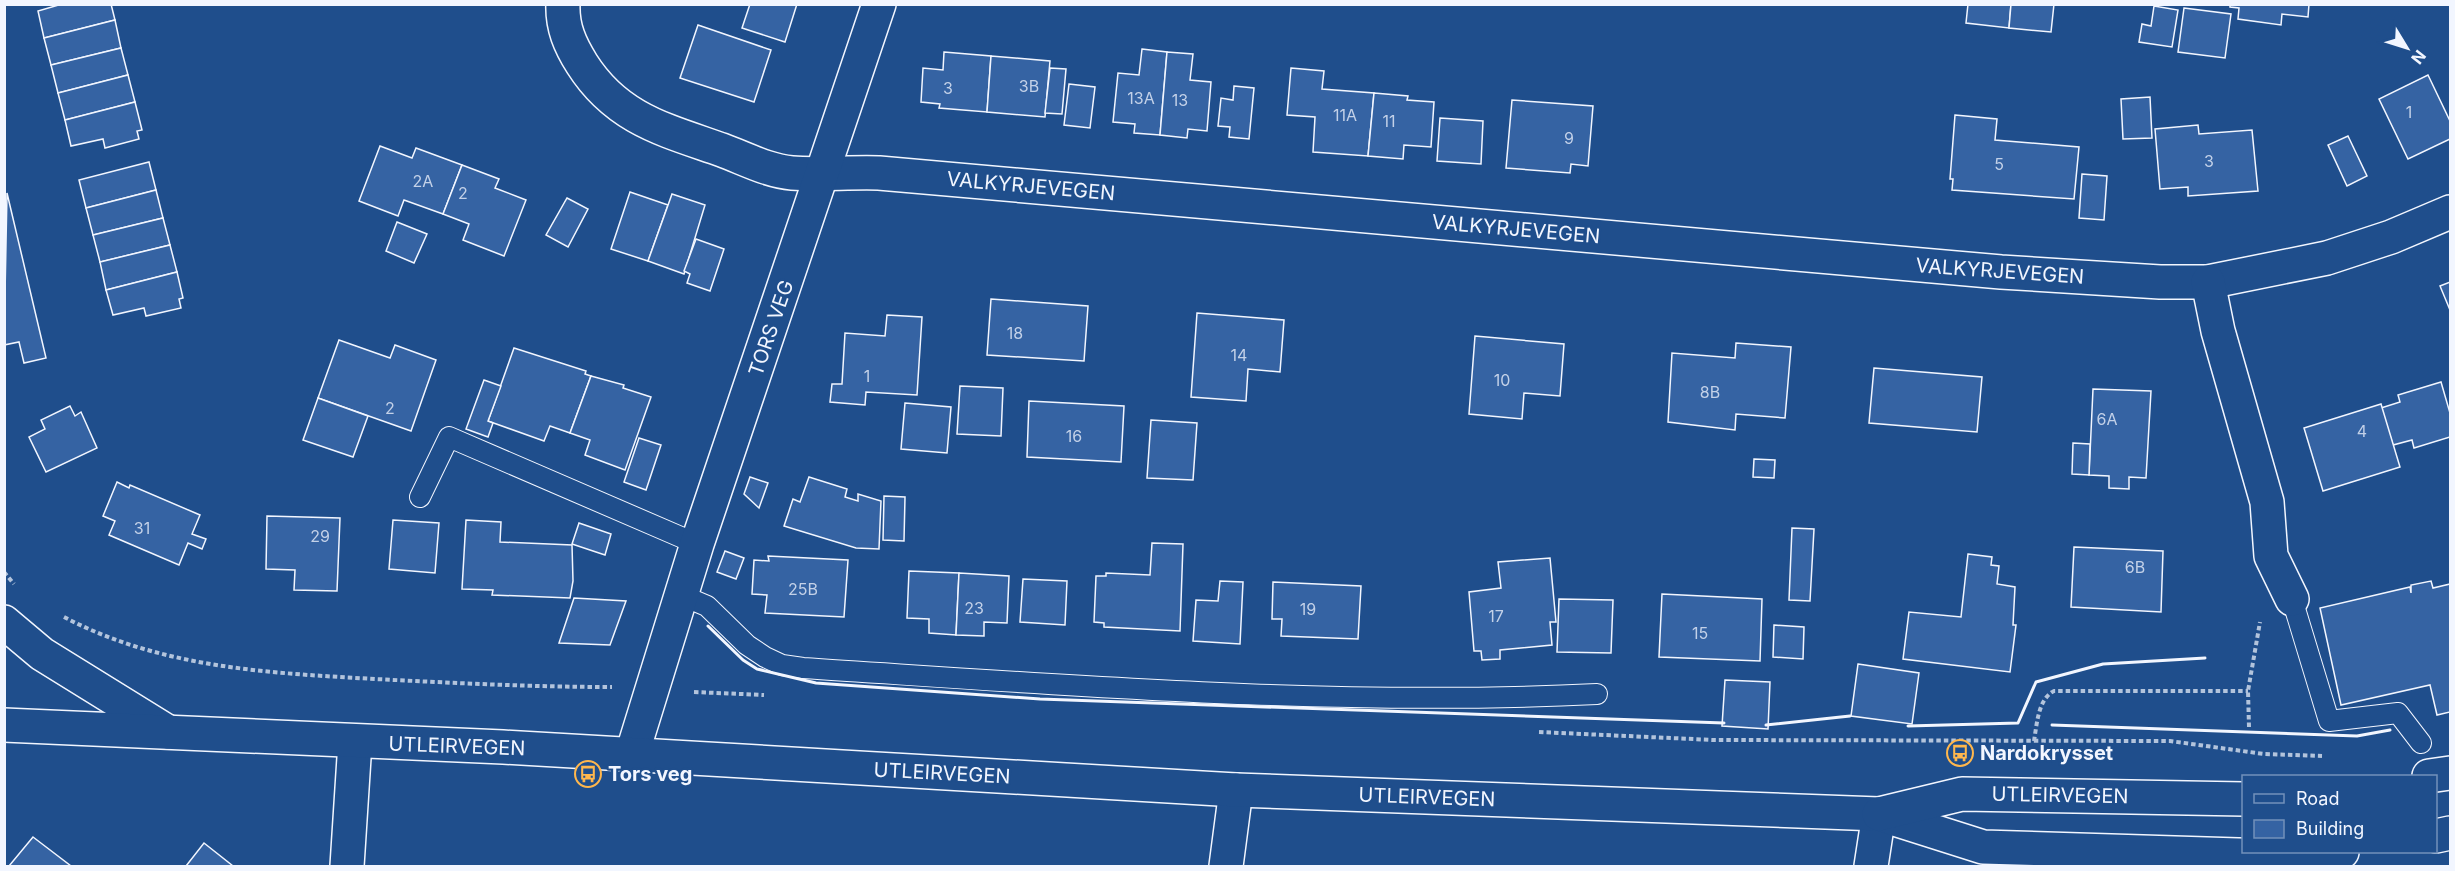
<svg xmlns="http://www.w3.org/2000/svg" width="2455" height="871" font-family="Inter,sans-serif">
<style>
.building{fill:#3563a3;stroke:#f2f6ff;stroke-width:1.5}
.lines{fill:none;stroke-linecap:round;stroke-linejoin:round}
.service-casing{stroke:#f2f6ff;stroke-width:22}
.minor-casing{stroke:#f2f6ff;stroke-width:36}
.secondary-casing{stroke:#f2f6ff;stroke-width:36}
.path{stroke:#b3c4dc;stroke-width:4;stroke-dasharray:4.5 3;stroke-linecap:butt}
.service{stroke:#1f4e8c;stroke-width:20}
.minor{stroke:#1f4e8c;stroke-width:33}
.secondary{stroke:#1f4e8c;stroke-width:33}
.wall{stroke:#f2f6ff;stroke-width:3}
.labels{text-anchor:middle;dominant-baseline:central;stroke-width:4.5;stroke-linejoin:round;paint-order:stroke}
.number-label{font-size:16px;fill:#c3d1e8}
.street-label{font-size:20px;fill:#f2f6ff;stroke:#1f4e8c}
.poi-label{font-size:20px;font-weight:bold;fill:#f2f6ff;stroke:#1f4e8c;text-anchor:start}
</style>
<rect width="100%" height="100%" fill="#1f4e8c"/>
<!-- building -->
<g class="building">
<path d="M62 4H111L115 20 44 38 38 11Z"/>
<path d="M750 4H797L785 42 742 28Z"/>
<path d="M1968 4H2011L2009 28 1966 23Z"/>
<path d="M2011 4H2054L2051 32 2009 28Z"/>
<path d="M2230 4H2309L2308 17 2282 14 2281 25 2238 19 2239 8 2230 7Z"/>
<path d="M2154 6 2178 10 2172 47 2139 42 2142 24 2151 26Z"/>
<path d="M2184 8 2231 14 2225 58 2178 52Z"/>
<path d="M115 20 121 48 51 65 44 38Z"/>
<path d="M698 25 771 50 754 102 680 78Z"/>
<path d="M121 48 128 75 58 93 51 65Z"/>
<path d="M1142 49 1167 52 1160 135 1134 133 1135 124 1113 122 1118 73 1139 75Z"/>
<path d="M944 52 991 56 987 112 939 108 940 104 921 102 923 68 943 70Z"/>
<path d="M1167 52 1193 54 1190 80 1211 82 1207 131 1188 129 1187 138 1160 135Z"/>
<path d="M991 56 1050 61 1045 117 987 112Z"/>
<path d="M1050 68 1066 69 1062 114 1045 113Z"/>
<path d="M1291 68 1324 71 1322 89 1374 93 1368 156 1313 152 1315 117 1287 115Z"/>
<path d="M128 75 135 102 65 120 58 93Z"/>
<path d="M2428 75 2450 121V139L2408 159 2379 99Z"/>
<path d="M1069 84 1095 87 1090 128 1064 125Z"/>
<path d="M1234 86 1254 88 1249 139 1229 137 1230 127 1218 126 1221 98 1233 100Z"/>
<path d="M1374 93 1408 96 1407 100 1434 102 1431 147 1404 145 1403 159 1368 156Z"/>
<path d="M2150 97 2152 138 2123 139 2121 99Z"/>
<path d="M1512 100 1593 106 1588 166 1571 164 1570 173 1506 168Z"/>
<path d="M135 102 142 130 137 131 139 139 105 148 103 139 71 146 65 120Z"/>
<path d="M1955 115 1997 119 1995 140 2079 147 2074 199 1952 190 1953 179H1950Z"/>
<path d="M1440 118 1483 121 1481 164 1437 161Z"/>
<path d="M2198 125 2199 134 2252 130 2258 191 2188 196V187L2160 189 2155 129Z"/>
<path d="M2348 136 2367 176 2347 186 2328 145Z"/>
<path d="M380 146 412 158 416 148 462 165 443 214 404 200 398 216 359 201Z"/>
<path d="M149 162 156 190 86 208 79 180Z"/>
<path d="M462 165 499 179 495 188 526 200 504 256 463 240 469 224 443 214Z"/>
<path d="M2082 174 2107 176 2104 220 2079 218Z"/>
<path d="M156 190 163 218 93 235 86 208Z"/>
<path d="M630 192 668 205 648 261 611 249Z"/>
<path d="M7 193 46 358 24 363 19 342 4 345Z"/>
<path d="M672 194 705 205 684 274 648 261Z"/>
<path d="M567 198 588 209 568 247 546 235Z"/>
<path d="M163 218 170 245 100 262 93 235Z"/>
<path d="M397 222 427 234 414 263 386 251Z"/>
<path d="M696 239 724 249 710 291 687 283 690 274 684 271Z"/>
<path d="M170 245 177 272 106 290 100 262Z"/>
<path d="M177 272 183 298 179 299 181 308 146 316 144 308 113 315 106 290Z"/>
<path d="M2450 282V310L2440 286Z"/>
<path d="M991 299 1088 306 1084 361 987 355Z"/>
<path d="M1197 313 1284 320 1280 372 1248 369 1246 401 1191 397Z"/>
<path d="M887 315 922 317 917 395 866 392 865 405 830 402 832 384H842L845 333 885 336Z"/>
<path d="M1475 336 1564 344 1560 396 1524 393 1522 419 1469 414Z"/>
<path d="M339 340 390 358 395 345 436 360 411 431 318 398Z"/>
<path d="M1736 343 1791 347 1785 418 1736 414 1735 430 1668 422 1672 353 1735 358Z"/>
<path d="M514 348 586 371 585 374 591 376 570 433 550 426 544 441 488 421Z"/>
<path d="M1874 368 1982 377 1977 432 1869 423Z"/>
<path d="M591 376 624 385 623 388 651 397 625 470 585 455 590 440 570 433Z"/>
<path d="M484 380 501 386 488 421 493 423 488 437 466 429Z"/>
<path d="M2441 382 2450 413V437L2414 448 2412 440 2393 445 2381 408 2400 402 2398 395Z"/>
<path d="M960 386 1003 388 1001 436 957 434Z"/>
<path d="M2093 389 2151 391 2146 478 2129 477V489L2109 488V476L2089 475Z"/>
<path d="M318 398 368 416 353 457 303 440Z"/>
<path d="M1029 401 1124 406 1121 462 1027 457Z"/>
<path d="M905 403 951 407 947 453 901 449Z"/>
<path d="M2381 404 2400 467 2323 491 2304 428Z"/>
<path d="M70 406 75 416 81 412 97 448 46 472 29 437 45 429 41 420Z"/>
<path d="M1151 420 1197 423 1193 480 1147 478Z"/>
<path d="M639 438 661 445 646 490 624 482Z"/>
<path d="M2073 443 2090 444 2089 475 2072 474Z"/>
<path d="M1754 459 1775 460 1774 478 1753 477Z"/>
<path d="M750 477 768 483 759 508 744 494Z"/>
<path d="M809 477 847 489 845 497 858 501V494L881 501 879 549 856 548 784 526 793 499 800 502Z"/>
<path d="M117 482 129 488 130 485 200 515 192 534 206 539 202 549 188 543 179 565 109 535 115 521 103 516Z"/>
<path d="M884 496 905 497 904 541 883 540Z"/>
<path d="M267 516 340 518 337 591 294 590 295 570 266 569Z"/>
<path d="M393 520 439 523 435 573 389 569Z"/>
<path d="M466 520 501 522 500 542 572 545 573 581 570 598 492 595 493 590 462 589Z"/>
<path d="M579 523 611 534 605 555 572 544Z"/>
<path d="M1792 528 1814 529 1810 601 1789 600Z"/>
<path d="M1152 543 1183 544 1180 631 1104 627V623L1094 622 1096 576H1106V573L1150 575Z"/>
<path d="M2074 547 2163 551 2161 612 2071 607Z"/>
<path d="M725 551 744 558 736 579 717 572Z"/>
<path d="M1968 554 1992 557 1991 565 1999 566 1997 584 2015 587 2013 625H2016L2010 672 1903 659 1909 612 1961 617Z"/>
<path d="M768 556 848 560 844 617 765 613 767 595 752 594 754 560 769 561Z"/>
<path d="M1550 558 1556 622H1550L1552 645 1500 650V659L1482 660 1481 651H1474L1469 592 1501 588 1498 562Z"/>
<path d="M909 571 959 573 956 635 929 633V619L907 618Z"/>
<path d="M959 573 1009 576 1007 623 984 622V636L956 635Z"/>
<path d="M1023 579 1067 581 1065 625 1020 622Z"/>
<path d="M1220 581 1243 582 1240 644 1193 641 1196 600 1218 601Z"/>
<path d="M2431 581 2433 588 2450 584V712L2437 715 2430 685 2341 705 2320 608 2410 587 2411 593V585Z"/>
<path d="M1273 582 1361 586 1358 639 1281 636 1282 619H1272Z"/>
<path d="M1662 594 1762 599 1760 661 1659 657Z"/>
<path d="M574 598 626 601 610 645 559 643Z"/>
<path d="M1559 599 1613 600 1611 653 1557 652Z"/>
<path d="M1774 625 1804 627 1803 659 1773 657Z"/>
<path d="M1858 664 1919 673 1912 724 1851 716Z"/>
<path d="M1725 680 1770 682 1768 729 1722 726Z"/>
<path d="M33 837 71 866H9Z"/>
<path d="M204 843 233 866H186Z"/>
</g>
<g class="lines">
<defs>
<g id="service">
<path d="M420 497 449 437 697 544"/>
<path d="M681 595 707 606 747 645 765 657 782 665 803 668C1067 685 1333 707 1597 694"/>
<path d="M2292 599 2329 721 2398 713 2421 743"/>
</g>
<g id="minor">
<path d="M563 4C562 27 570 45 582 64 617 119 665 130 722 150 744 158 768 171 792 173 820 175 850 172 879 173L2001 272 2160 282H2208L2327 258 2391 237 2450 212"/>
<path d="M2208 282 2218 331 2267 502 2271 556 2292 599"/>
<path d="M632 754 697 544 879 4"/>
<path d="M347 866 355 742"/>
<path d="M1226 866 1236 790"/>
<path d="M1871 866 1879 814"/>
</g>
<g id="secondary">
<path d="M4 622 42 654 168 732"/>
<path d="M4 725 503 747 1236 790 1879 814 1983 847 2270 856 2342 852"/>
<path d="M2429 776 2450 773"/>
<path d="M1879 814 1962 794 2244 799"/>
<path d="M2436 836 2450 833"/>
</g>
</defs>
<!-- service casing -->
<use href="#service" class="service-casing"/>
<!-- minor casing -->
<use href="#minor" class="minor-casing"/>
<!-- secondary casing -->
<use href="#secondary" class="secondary-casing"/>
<!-- path -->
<g class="path">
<path d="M4 572 14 584"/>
<path d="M64 617C161 668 268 673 375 679 454 683 532 687 612 687"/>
<path d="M694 692 764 695"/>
<path d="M2249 727 2248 691 2260 622"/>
<path d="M1539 732 1714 740 2170 741 2264 754 2322 756"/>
<path d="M2034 741C2037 724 2038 699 2054 691H2248"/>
</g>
<!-- service -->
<use href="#service" class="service"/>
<!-- minor -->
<use href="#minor" class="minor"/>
<!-- secondary -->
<use href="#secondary" class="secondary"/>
<!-- wall -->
<g class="wall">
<path d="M708 626 743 660 757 669 816 683 1040 699 1724 723"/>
<path d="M1766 725 1850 716"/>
<path d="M2052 725 2357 736 2390 730"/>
<path d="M1908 726 2018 723 2036 682 2103 664 2205 658"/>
</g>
</g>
<!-- icons -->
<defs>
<symbol id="bus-ring" viewBox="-11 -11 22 22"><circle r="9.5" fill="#1f4e8c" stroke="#ffb74d" stroke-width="1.5"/><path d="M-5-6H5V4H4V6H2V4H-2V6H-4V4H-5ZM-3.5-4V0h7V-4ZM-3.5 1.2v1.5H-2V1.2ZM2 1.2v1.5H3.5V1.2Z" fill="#ffb74d"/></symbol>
</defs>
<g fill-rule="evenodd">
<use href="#bus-ring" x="1945" y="738" width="30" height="30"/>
<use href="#bus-ring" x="573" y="759" width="30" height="30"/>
</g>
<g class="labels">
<!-- number labels -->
<g class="number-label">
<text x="1029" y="86">3B</text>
<text x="948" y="88">3</text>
<text x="1141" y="98">13A</text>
<text x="1180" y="100">13</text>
<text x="2409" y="112">1</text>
<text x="1345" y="115">11A</text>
<text x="1389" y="121">11</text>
<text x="1569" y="138">9</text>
<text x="2209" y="161">3</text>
<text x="1999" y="164">5</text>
<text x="423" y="181">2A</text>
<text x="463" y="193">2</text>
<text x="1015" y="333">18</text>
<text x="1239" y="355">14</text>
<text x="867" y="376">1</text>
<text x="1502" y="380">10</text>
<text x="1710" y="392">8B</text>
<text x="390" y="408">2</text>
<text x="2107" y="419">6A</text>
<text x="2362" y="431">4</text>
<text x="1074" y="436">16</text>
<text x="142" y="528">31</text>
<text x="320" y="536">29</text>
<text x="2135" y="567">6B</text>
<text x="803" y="589">25B</text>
<text x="974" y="608">23</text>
<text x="1308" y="609">19</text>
<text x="1496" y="616">17</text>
<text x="1700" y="633">15</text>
</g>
<!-- street labels -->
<g class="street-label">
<text transform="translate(1031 186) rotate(5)">VALKYRJEVEGEN</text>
<text transform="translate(1516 229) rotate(5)">VALKYRJEVEGEN</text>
<text transform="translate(2000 271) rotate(4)">VALKYRJEVEGEN</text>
<text transform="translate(771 328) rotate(-71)">TORS VEG</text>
<text transform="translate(457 746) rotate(2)">UTLEIRVEGEN</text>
<text transform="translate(942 773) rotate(3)">UTLEIRVEGEN</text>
<text transform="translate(2060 795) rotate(1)">UTLEIRVEGEN</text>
<text transform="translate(1427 797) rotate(2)">UTLEIRVEGEN</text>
</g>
<!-- poi labels -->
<g class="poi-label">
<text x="1980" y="753">Nardokrysset</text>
<text x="608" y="774">Tors veg</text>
</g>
</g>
<!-- border -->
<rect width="2455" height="871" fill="none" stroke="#f2f6ff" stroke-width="12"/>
<!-- legend -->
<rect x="2242" y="775" width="195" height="78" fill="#1f4e8c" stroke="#7391ba" stroke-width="1.5"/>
<rect x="2254" y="794" width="30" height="9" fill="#1f4e8c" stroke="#7391ba" stroke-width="1.5"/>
<text x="2296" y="805" font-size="18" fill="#f2f6ff">Road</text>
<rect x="2254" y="820" width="30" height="18" fill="#3563a3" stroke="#7391ba" stroke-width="1.5"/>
<text x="2296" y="835" font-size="18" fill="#f2f6ff">Building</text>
<!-- north arrow -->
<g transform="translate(2407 48) rotate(128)" stroke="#1f4e8c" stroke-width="4.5" paint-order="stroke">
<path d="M0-4.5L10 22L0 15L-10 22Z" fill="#f2f6ff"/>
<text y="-9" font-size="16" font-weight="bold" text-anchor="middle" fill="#f2f6ff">N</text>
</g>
</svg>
